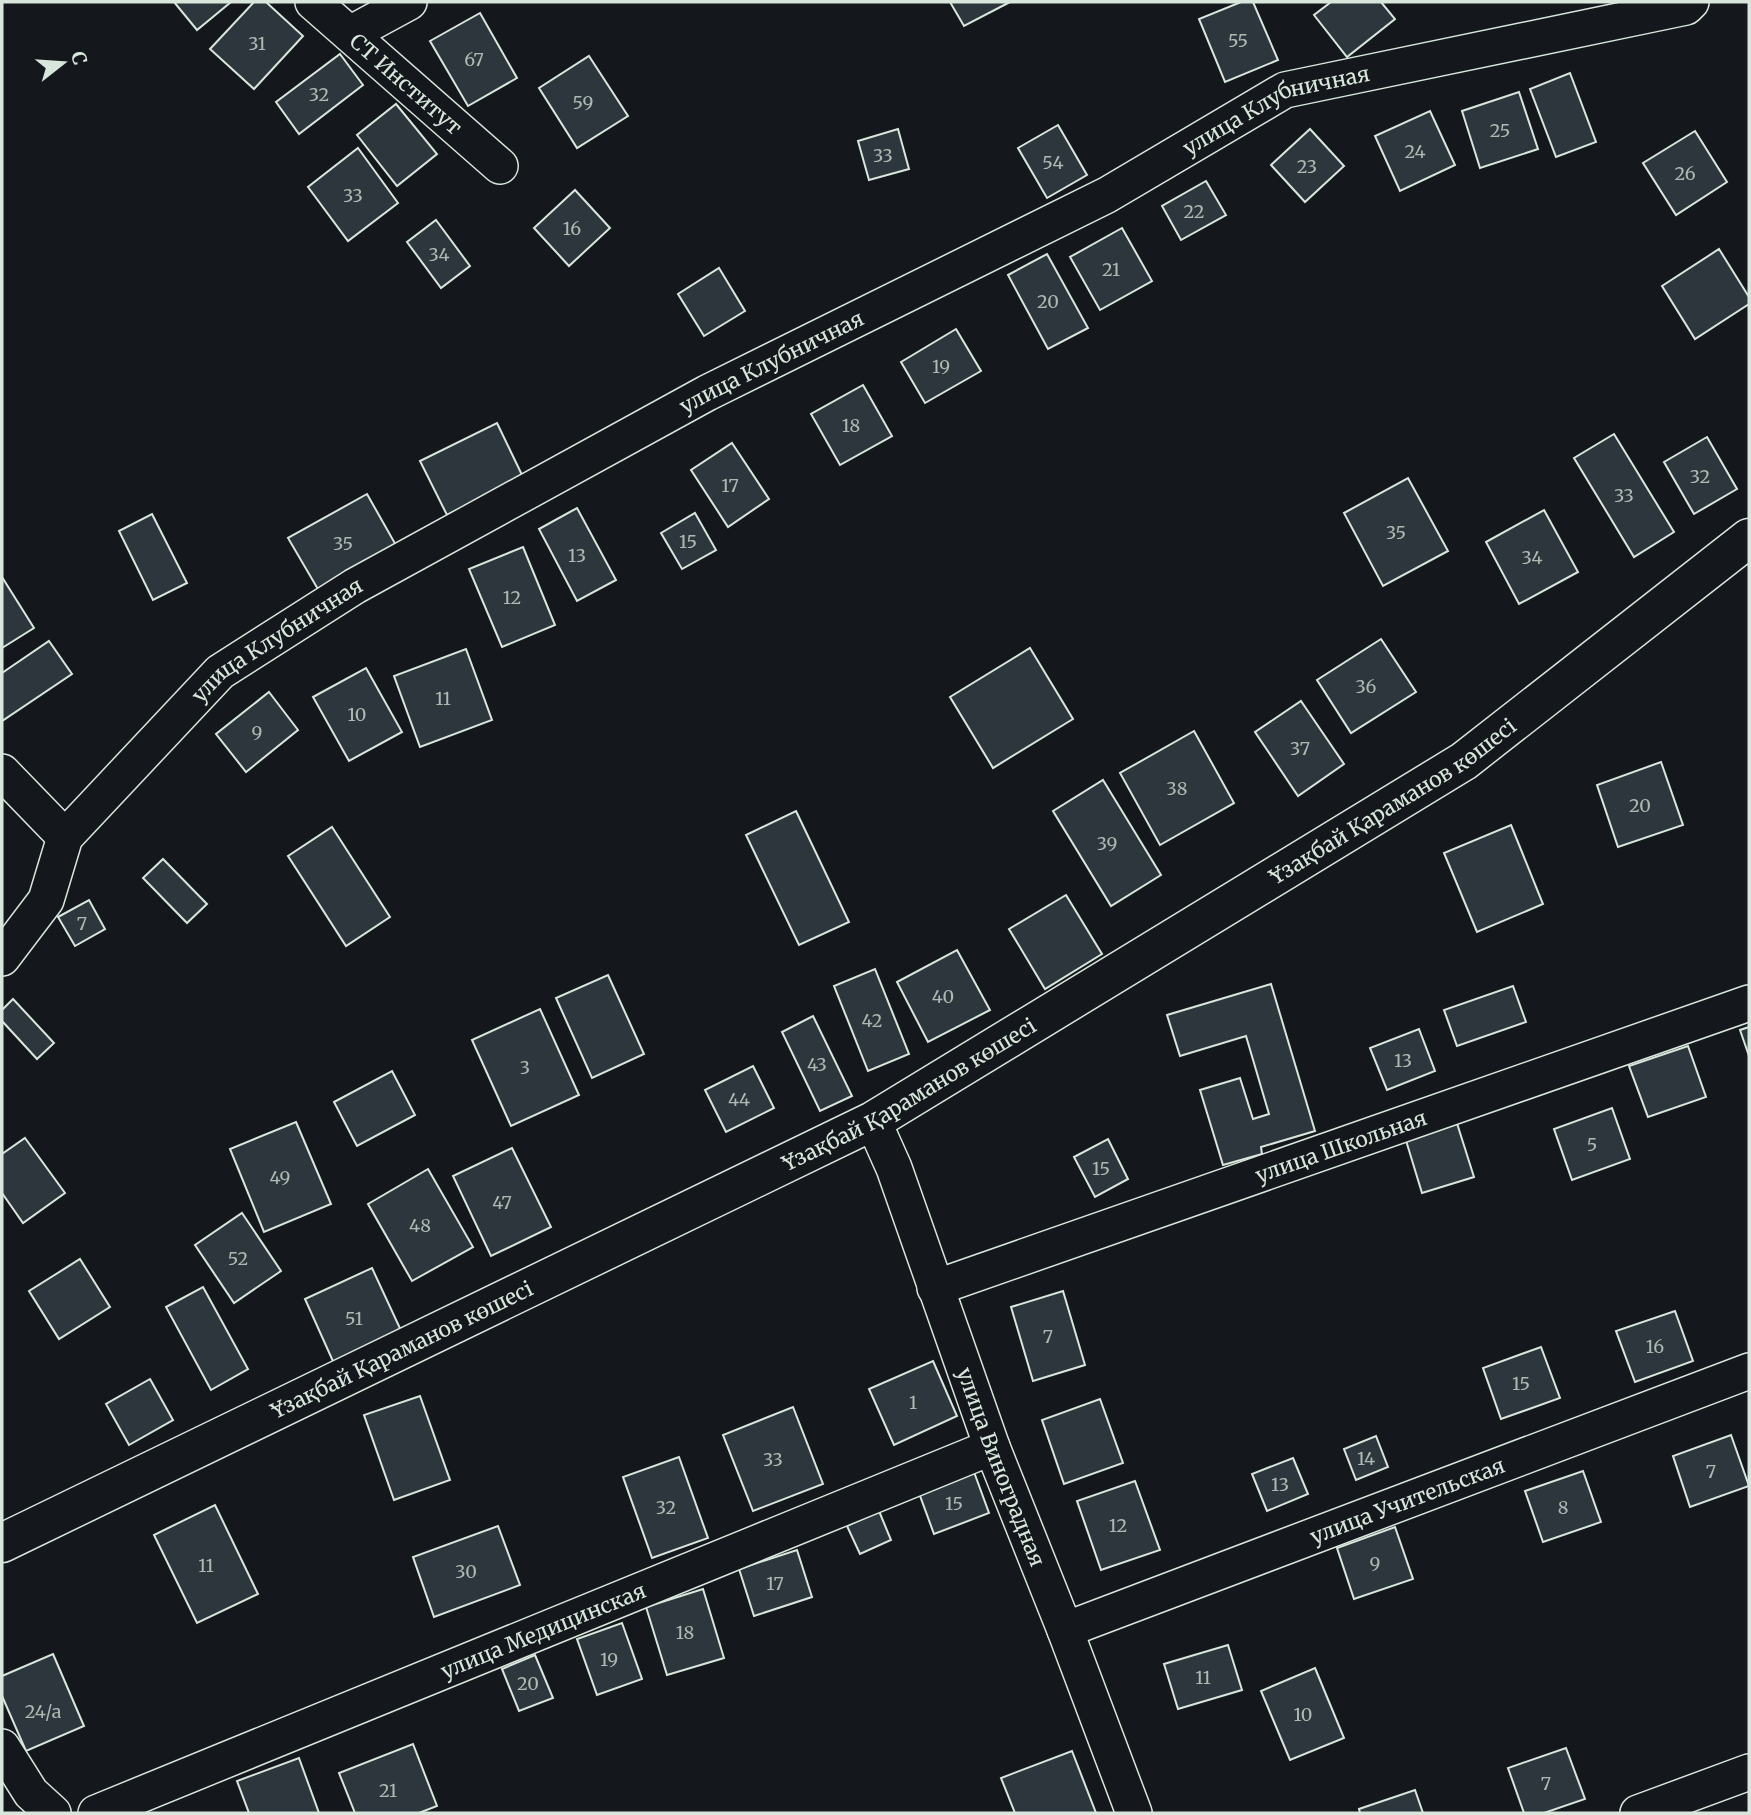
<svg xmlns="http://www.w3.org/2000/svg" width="1751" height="1815" font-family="Merriweather,serif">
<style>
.building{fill:#2c363c;stroke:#d8e6dc;stroke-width:2}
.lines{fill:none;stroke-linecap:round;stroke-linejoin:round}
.minor-casing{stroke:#d8e6dc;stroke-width:38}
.tertiary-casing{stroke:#d8e6dc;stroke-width:41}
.minor{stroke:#14181c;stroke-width:35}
.tertiary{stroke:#14181c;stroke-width:38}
.labels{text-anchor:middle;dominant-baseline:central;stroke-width:5;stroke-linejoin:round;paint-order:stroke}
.number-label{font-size:18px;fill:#adbab4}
.street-label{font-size:21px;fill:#d8e6dc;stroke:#14181c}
</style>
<rect width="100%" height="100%" fill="#14181c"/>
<!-- building -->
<g class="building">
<path d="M174 2H231L197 30Z"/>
<path d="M254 2H266L303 36 254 89 210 49Z"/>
<path d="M950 2H1010L964 26Z"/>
<path d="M1241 2H1253L1278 60 1225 82 1199 19Z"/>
<path d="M1331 2H1381L1395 19 1347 57 1314 15Z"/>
<path d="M480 13 517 78 468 106 430 41Z"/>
<path d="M340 54 363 85 299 134 276 102Z"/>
<path d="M589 56 628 116 577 148 539 88Z"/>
<path d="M1570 73 1596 142 1556 157 1530 89Z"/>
<path d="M1519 92 1538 149 1480 168 1462 111Z"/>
<path d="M396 104 437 154 397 186 357 135Z"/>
<path d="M1430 111 1455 165 1400 191 1375 136Z"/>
<path d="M1058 125 1087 175 1047 198 1018 148Z"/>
<path d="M898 129 909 169 869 180 858 141Z"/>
<path d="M1310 129 1344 166 1305 202 1271 165Z"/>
<path d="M1695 131 1727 182 1676 215 1643 163Z"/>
<path d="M358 148 398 203 348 241 308 187Z"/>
<path d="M1206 181 1226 215 1181 240 1162 206Z"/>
<path d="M575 190 610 228 569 266 534 228Z"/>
<path d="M436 220 470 266 441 288 407 242Z"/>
<path d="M1122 228 1152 281 1100 310 1070 257Z"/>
<path d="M1719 249 1749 297V304L1695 339 1662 286Z"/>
<path d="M1047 254 1088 328 1048 349 1008 275Z"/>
<path d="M719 268 745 311 704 336 678 294Z"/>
<path d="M956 329 981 371 925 403 901 362Z"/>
<path d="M863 385 892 436 840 465 811 414Z"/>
<path d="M497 423 523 477 447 515 420 461Z"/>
<path d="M1614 434 1674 532 1634 557 1574 458Z"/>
<path d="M1707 437 1737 489 1694 514 1664 462Z"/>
<path d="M732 443 769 499 728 527 691 470Z"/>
<path d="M1408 478 1448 551 1383 586 1344 513Z"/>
<path d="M367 494 397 547 319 591 288 538Z"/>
<path d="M577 508 616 580 577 601 539 529Z"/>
<path d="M1544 510 1578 572 1519 604 1486 542Z"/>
<path d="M695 513 716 550 682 569 661 533Z"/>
<path d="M152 514 187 583 153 600 119 531Z"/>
<path d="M523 547 555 625 502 647 469 569Z"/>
<path d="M2 577 34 628 2 648Z"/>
<path d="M1381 639 1416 692 1351 733 1317 680Z"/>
<path d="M49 641 72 674 2 721V673Z"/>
<path d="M1030 648 1073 719 993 768 950 697Z"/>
<path d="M466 649 492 720 420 747 394 676Z"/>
<path d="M366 668 402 732 349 761 313 697Z"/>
<path d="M269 692 298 730 246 772 216 734Z"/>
<path d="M1301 701 1344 764 1298 796 1255 732Z"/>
<path d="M1194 731 1234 803 1160 845 1120 773Z"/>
<path d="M1661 762 1683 825 1618 847 1597 785Z"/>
<path d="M1103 780 1161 875 1111 906 1053 811Z"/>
<path d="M796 811 849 922 799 945 746 835Z"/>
<path d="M1511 825 1543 904 1477 932 1444 853Z"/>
<path d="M332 827 390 917 346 946 288 856Z"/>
<path d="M163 859 207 904 187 923 143 878Z"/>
<path d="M1066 895 1102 954 1045 989 1009 929Z"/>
<path d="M89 900 105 929 75 946 58 917Z"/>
<path d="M957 950 990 1010 928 1042 897 982Z"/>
<path d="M875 969 909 1054 868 1071 834 986Z"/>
<path d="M608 975 644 1054 592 1078 556 998Z"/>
<path d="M1271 984 1315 1131 1261 1147 1262 1154 1223 1165 1200 1090 1240 1078 1253 1119 1269 1114 1246 1036 1180 1056 1167 1015Z"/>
<path d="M1513 986 1526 1022 1457 1046 1444 1010Z"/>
<path d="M13 999 54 1043 37 1059 2 1021V1010Z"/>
<path d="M540 1009 579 1095 511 1126 472 1040Z"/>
<path d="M813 1016 852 1096 820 1111 782 1032Z"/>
<path d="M1749 1027V1056L1740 1030Z"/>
<path d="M1419 1029 1435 1071 1387 1090 1370 1048Z"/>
<path d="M1688 1046 1706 1097 1648 1117 1629 1066Z"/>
<path d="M753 1066 774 1108 726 1132 705 1090Z"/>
<path d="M392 1071 415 1115 357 1146 334 1102Z"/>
<path d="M1612 1108 1630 1159 1572 1180 1554 1129Z"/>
<path d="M1455 1117 1474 1177 1422 1193 1404 1134Z"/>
<path d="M296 1122 331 1204 264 1232 230 1149Z"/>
<path d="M25 1138 65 1193 23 1223 2 1193V1154Z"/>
<path d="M1108 1139 1128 1179 1095 1197 1074 1157Z"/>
<path d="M512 1148 551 1227 491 1256 453 1176Z"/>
<path d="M428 1169 473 1247 412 1281 368 1204Z"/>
<path d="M242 1213 281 1271 234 1303 195 1245Z"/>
<path d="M80 1259 110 1307 59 1339 29 1291Z"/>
<path d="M372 1268 404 1337 336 1368 305 1299Z"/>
<path d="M203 1287 248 1369 211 1390 166 1307Z"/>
<path d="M1063 1291 1085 1365 1033 1381 1011 1307Z"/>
<path d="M1675 1311 1693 1361 1635 1382 1616 1331Z"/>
<path d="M1541 1347 1560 1398 1501 1419 1483 1368Z"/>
<path d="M933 1361 957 1416 894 1445 869 1389Z"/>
<path d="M150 1379 173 1420 129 1445 106 1404Z"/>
<path d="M420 1396 450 1480 394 1500 364 1415Z"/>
<path d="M1100 1399 1123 1463 1064 1484 1042 1420Z"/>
<path d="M793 1407 823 1484 753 1511 723 1435Z"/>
<path d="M1731 1435 1749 1486 1690 1507 1673 1456Z"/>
<path d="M1376 1436 1388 1467 1356 1480 1344 1449Z"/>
<path d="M679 1457 708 1538 652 1558 623 1477Z"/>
<path d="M1293 1458 1308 1494 1267 1511 1252 1474Z"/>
<path d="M1583 1471 1601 1522 1543 1542 1525 1491Z"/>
<path d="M974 1472 989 1513 934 1534 919 1493Z"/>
<path d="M1135 1481 1160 1550 1101 1570 1077 1501Z"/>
<path d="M215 1505 258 1594 197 1623 154 1535Z"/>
<path d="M879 1511 891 1540 860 1554 847 1526Z"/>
<path d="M498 1526 520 1585 434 1617 413 1557Z"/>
<path d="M1395 1527 1413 1579 1354 1599 1337 1548Z"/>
<path d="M797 1550 812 1597 754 1616 739 1569Z"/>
<path d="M703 1589 724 1658 667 1675 646 1607Z"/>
<path d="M622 1623 642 1679 597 1695 577 1639Z"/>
<path d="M1228 1645 1242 1690 1178 1709 1164 1664Z"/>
<path d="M53 1654 84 1726 26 1751 2 1696V1676Z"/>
<path d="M535 1655 553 1698 519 1711 502 1669Z"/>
<path d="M1315 1668 1344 1738 1290 1760 1261 1691Z"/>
<path d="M413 1744 437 1806 419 1813H355L339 1773Z"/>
<path d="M1566 1748 1585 1799 1544 1813H1524L1508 1768Z"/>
<path d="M1072 1751 1096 1813H1015L1001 1778Z"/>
<path d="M299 1758 319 1813H249L237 1781Z"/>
<path d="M1415 1790 1423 1813H1360L1359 1809Z"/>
</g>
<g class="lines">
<defs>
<g id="minor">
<path id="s1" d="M313 2 500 166"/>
<path d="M350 34 409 2"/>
<path d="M2 772 65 837"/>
<path id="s2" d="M2 958 46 900 65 837 220 672 355 586 707 393 1107 195 1285 90 1686 7 1691 2"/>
<path id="s3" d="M873 1121 894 1168 992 1447 1065 1630 1134 1813"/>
<path id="s4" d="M935 1288 1749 1003"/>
<path id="s5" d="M1065 1630 1749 1371"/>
<path d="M2 1747 31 1793 53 1813"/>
<path id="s6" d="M96 1813 992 1447"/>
<path d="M1638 1813 1749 1772"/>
</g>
<g id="tertiary">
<path id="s7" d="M2 1543 873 1121 1464 761 1749 538"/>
</g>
</defs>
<!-- minor casing -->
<use href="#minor" class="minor-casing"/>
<!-- tertiary casing -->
<use href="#tertiary" class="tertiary-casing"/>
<!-- minor -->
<use href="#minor" class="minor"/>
<!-- tertiary -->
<use href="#tertiary" class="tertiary"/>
</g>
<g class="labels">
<!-- number labels -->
<g class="number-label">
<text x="1238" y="40">55</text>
<text x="257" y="43">31</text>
<text x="474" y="59">67</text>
<text x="319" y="94">32</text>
<text x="583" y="102">59</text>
<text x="1500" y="130">25</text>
<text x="1415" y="151">24</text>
<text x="883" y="155">33</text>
<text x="1053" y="162">54</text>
<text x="1307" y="166">23</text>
<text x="1685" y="173">26</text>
<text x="353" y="195">33</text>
<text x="1194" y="211">22</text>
<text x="572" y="228">16</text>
<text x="439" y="254">34</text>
<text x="1111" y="269">21</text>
<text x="1048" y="301">20</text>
<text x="941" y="366">19</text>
<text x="851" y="425">18</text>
<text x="1700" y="476">32</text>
<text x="730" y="485">17</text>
<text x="1624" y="495">33</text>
<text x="1396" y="532">35</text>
<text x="688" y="541">15</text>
<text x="343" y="543">35</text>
<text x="577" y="555">13</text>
<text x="1532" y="557">34</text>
<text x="512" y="597">12</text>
<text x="1366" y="686">36</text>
<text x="443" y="698">11</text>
<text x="357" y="714">10</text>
<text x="257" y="732">9</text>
<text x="1300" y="748">37</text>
<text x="1177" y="788">38</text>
<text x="1640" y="805">20</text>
<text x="1107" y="843">39</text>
<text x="82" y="923">7</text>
<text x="943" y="996">40</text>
<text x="872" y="1020">42</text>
<text x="1403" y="1060">13</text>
<text x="817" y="1064">43</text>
<text x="525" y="1067">3</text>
<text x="739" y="1099">44</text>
<text x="1592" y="1144">5</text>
<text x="1101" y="1168">15</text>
<text x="280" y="1177">49</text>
<text x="502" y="1202">47</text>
<text x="420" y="1225">48</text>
<text x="238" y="1258">52</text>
<text x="354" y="1318">51</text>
<text x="1048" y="1336">7</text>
<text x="1655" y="1346">16</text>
<text x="1521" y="1383">15</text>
<text x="913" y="1402">1</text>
<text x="1366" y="1458">14</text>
<text x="773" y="1459">33</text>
<text x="1711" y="1471">7</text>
<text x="1280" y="1484">13</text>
<text x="954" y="1503">15</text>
<text x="666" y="1507">32</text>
<text x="1563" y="1507">8</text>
<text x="1118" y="1525">12</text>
<text x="1375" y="1563">9</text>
<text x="206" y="1565">11</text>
<text x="466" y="1571">30</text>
<text x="775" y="1583">17</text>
<text x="685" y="1632">18</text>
<text x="609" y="1659">19</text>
<text x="1203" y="1677">11</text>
<text x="528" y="1683">20</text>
<text x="43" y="1711">24/а</text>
<text x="1303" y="1714">10</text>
<text x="1546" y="1783">7</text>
<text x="388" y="1790">21</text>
</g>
<!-- street labels -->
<g class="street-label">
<text stroke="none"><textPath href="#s1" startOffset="124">СТ Институт</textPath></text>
<text stroke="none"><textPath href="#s2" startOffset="1564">улица Клубничная</textPath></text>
<text stroke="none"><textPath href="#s2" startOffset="998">улица Клубничная</textPath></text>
<text stroke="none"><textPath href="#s2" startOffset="430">улица Клубничная</textPath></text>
<text stroke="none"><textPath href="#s7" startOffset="1578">Ұзақбай Қараманов көшесі</textPath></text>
<text stroke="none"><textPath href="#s7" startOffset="1012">Ұзақбай Қараманов көшесі</textPath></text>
<text stroke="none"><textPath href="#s4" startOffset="430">улица Школьная</textPath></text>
<text stroke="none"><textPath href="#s7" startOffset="444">Ұзақбай Қараманов көшесі</textPath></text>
<text stroke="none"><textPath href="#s3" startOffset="369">улица Виноградная</textPath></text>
<text stroke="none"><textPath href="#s5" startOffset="366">улица Учительская</textPath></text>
<text stroke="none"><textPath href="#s6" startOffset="483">улица Медицинская</textPath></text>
</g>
</g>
<!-- border -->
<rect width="1751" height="1815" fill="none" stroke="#d8e6dc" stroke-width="7"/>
<!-- north arrow -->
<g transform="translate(63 63) rotate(73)" stroke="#14181c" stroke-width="5" paint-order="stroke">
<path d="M0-5L12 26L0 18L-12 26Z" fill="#d8e6dc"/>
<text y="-10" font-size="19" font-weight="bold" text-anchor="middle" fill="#d8e6dc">С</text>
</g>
</svg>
